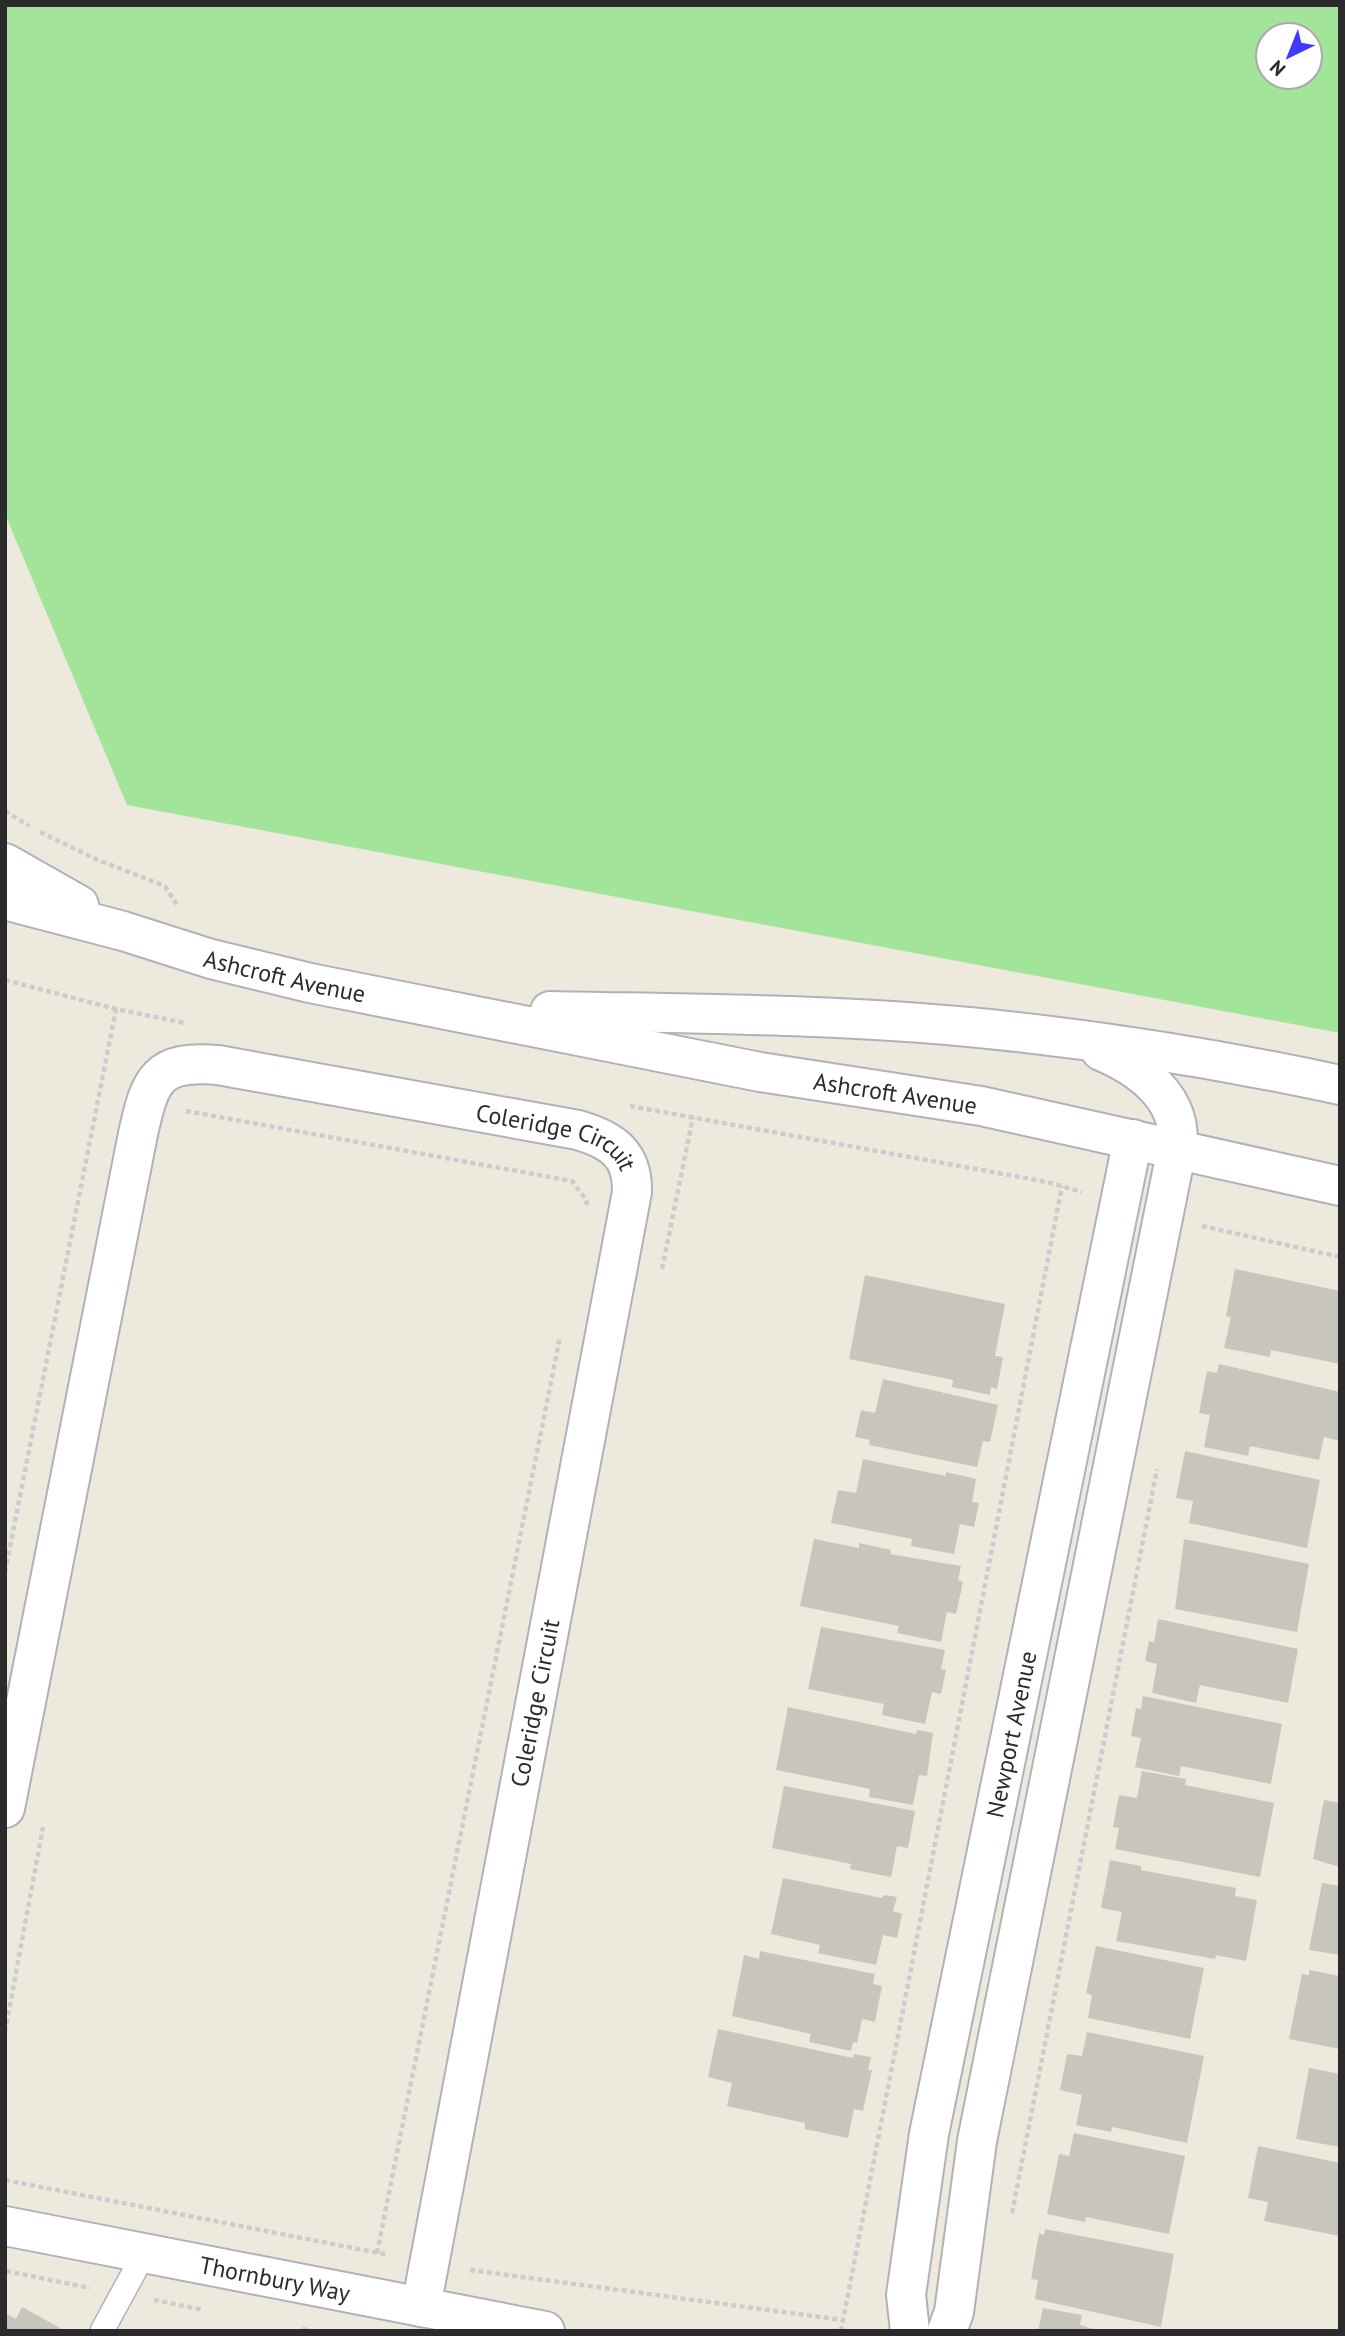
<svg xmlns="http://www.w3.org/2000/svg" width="1345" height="2336" font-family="'PT Sans',sans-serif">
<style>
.green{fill:#a2e499;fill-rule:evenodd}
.building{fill:#c8c6bc}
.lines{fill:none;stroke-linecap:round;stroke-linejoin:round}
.service-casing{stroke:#b1b1be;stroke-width:26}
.minor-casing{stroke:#b1b1be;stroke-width:42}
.secondary-casing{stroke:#b1b1be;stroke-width:42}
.path{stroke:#ccc;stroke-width:4.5;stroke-dasharray:5 3.5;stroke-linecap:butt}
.service{stroke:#fff;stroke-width:23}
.minor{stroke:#fff;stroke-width:38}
.secondary{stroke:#fff;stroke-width:38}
.labels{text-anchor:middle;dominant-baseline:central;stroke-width:5;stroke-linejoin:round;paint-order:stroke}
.street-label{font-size:24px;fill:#2b2b2b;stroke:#fff}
</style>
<rect width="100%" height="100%" fill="#ede9dd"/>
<!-- green -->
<path class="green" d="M5 5H1340V1033L127 805 5 514ZM1268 35H1310V77H1268Z"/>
<!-- building -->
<g class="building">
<path d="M1235 1269 1340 1291V1364L1271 1350 1270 1357 1224 1348 1231 1317 1226 1316Z"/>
<path d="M865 1275 1005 1304 995 1356 1003 1357 997 1389 991 1387 990 1395 952 1387 953 1380 849 1359Z"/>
<path d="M1219 1364 1340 1392V1441L1324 1437 1319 1460 1250 1446 1248 1456 1204 1447 1210 1415 1199 1413 1207 1371 1217 1373Z"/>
<path d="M883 1379 998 1405 990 1442 983 1441 977 1467 869 1445 870 1440 855 1437 861 1410 875 1413Z"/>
<path d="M1185 1451 1320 1480 1307 1548 1189 1523 1193 1501 1176 1498Z"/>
<path d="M863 1459 946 1476V1472L976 1479 972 1502 979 1503 974 1527 960 1524 954 1554 911 1546 912 1539 831 1523 838 1490 856 1493Z"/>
<path d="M814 1539 859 1548V1543L891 1550 890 1554 961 1566 958 1580 963 1582 956 1614 947 1612 941 1642 897 1633 899 1626 800 1606Z"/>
<path d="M1184 1539 1309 1564 1297 1632 1175 1609Z"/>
<path d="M1158 1619 1298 1649 1288 1703 1200 1685 1196 1703 1152 1693 1157 1664 1145 1661 1149 1641 1154 1642Z"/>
<path d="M821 1627 945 1650 941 1669 946 1670 941 1694 932 1692 925 1724 882 1715 884 1704 808 1689Z"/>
<path d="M1143 1696 1282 1724 1271 1784 1181 1766 1179 1776 1135 1767 1141 1738 1131 1736 1136 1708 1141 1709Z"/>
<path d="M788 1707 916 1734 917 1730 933 1733 927 1776 919 1775 913 1805 869 1797 870 1789 776 1770Z"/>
<path d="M1142 1771 1186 1779 1185 1785 1274 1803 1260 1877 1115 1849 1119 1828 1113 1827 1119 1795 1137 1798Z"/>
<path d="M784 1786 915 1811 908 1848 897 1846 891 1877 850 1869 851 1864 772 1848Z"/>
<path d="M1324 1800 1340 1803V1867L1313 1859Z"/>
<path d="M1110 1860 1141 1866V1870L1236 1888 1235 1896 1257 1900 1246 1961 1216 1955 1215 1959 1116 1941 1122 1912 1101 1908Z"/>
<path d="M783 1878 882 1898 884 1895 897 1897 893 1911 902 1914 897 1938 883 1935 876 1965 818 1953 820 1945 771 1934Z"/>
<path d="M1322 1883 1340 1886V1955L1309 1950Z"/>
<path d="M1096 1946 1204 1968 1190 2039 1088 2018 1092 1995 1086 1993Z"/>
<path d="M760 1951 875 1974 873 1984 882 1986 875 2022 862 2019 857 2043 853 2042 851 2051 809 2042 811 2034 732 2016 744 1955 759 1959Z"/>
<path d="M1309 1970 1340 1976V2049L1289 2039 1302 1974 1309 1975Z"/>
<path d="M718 2029 853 2058 854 2054 871 2057 868 2070H872L863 2111 854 2109 848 2138 805 2129V2123L727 2106 732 2083 708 2077Z"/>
<path d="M1087 2032 1204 2056 1187 2143 1112 2127 1111 2132 1076 2125 1082 2095 1060 2090 1067 2054 1082 2056Z"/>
<path d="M1309 2068 1340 2074V2147L1296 2139Z"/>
<path d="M1074 2133 1185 2156 1169 2234 1086 2217 1085 2222 1047 2214 1059 2154 1069 2156Z"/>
<path d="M1258 2146 1340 2163V2236L1264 2221 1268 2202 1248 2198Z"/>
<path d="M1045 2229 1174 2254 1161 2327 1035 2299 1038 2280 1031 2279 1039 2233 1044 2235Z"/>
<path d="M22 2307 60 2328 59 2331H5V2313L16 2319Z"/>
<path d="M1043 2308 1082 2315 1080 2325 1100 2331H1038Z"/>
</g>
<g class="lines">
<defs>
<path id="service" d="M102 2331 145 2252"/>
<g id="minor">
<path id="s1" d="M5 1808 138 1134C150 1079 157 1060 218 1065L578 1130C612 1140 633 1154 632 1192L421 2307"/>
<path id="s2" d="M5 2226 545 2331"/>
<path id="s3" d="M910 2331 906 2295 929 2134 1133 1139"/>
<path d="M947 2331 954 2312 977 2141 1177 1148"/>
</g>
<g id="secondary">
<path d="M5 863 79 905"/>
<path id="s4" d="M5 900 123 931 211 959 310 983 760 1072 981 1106 1340 1186"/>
<path d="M550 1011C696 1014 844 1014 989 1029 1107 1041 1224 1060 1340 1085"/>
<path d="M1101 1051C1142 1068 1184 1100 1177 1148"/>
</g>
</defs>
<!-- service casing -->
<use href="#service" class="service-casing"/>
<!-- minor casing -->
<use href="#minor" class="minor-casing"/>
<!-- secondary casing -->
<use href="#secondary" class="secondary-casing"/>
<!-- path -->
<g class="path">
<path d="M5 811 29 826"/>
<path d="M40 832 98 860 165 886 177 905"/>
<path d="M5 980 116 1009 185 1023"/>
<path d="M630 1106 1047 1182 1082 1192"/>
<path d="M186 1111 572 1181 587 1201 586 1205"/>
<path d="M1202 1226 1340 1257"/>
<path d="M662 1269 693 1117"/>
<path d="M5 1572 116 1009"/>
<path d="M5 2032 43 1827"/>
<path d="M5 2180 389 2255"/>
<path d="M1012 2213 1157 1469"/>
<path d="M377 2253 560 1337"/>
<path d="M470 2270 843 2320"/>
<path d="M6 2271 90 2288"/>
<path d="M154 2300 204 2310"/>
<path d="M302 2329 312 2331"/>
<path d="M841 2331 1062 1186"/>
</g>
<!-- service -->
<use href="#service" class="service"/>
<!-- minor -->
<use href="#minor" class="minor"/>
<!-- secondary -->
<use href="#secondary" class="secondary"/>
</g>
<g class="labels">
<!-- street labels -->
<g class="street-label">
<text stroke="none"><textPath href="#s4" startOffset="290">Ashcroft Avenue</textPath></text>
<text stroke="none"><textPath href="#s4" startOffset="912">Ashcroft Avenue</textPath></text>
<text stroke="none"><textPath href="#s1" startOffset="1158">Coleridge Circuit</textPath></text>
<text transform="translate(535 1703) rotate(-79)">Coleridge Circuit</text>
<text stroke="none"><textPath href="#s3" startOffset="607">Newport Avenue</textPath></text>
<text stroke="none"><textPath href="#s2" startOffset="275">Thornbury Way</textPath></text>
</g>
</g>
<!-- border -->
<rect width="1345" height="2336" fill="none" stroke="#2b2b2b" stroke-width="14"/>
<!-- north arrow -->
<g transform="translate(1289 56) rotate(223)"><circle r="33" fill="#ffffff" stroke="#aaaaaa" stroke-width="2"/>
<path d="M0-5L12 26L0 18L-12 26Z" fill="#403bfb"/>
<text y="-10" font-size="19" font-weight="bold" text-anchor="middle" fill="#2b2b2b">N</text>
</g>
</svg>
